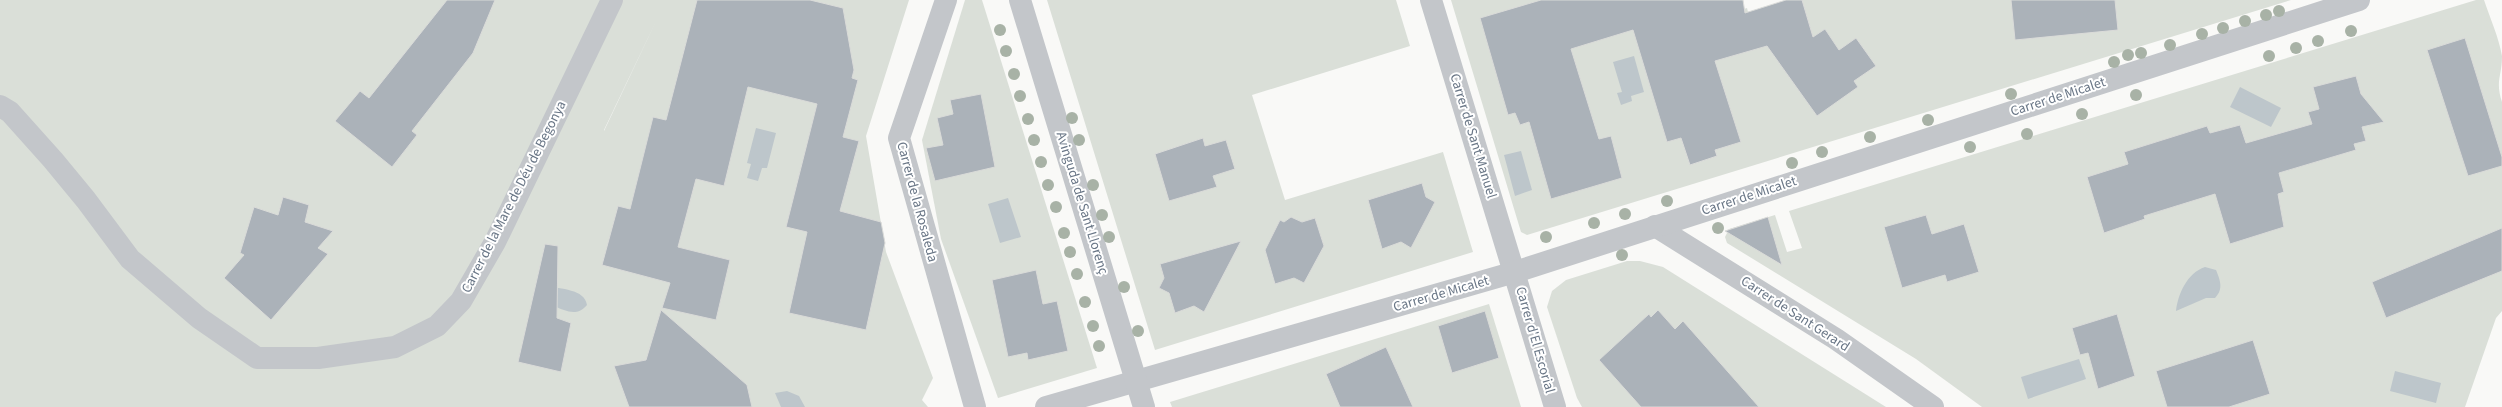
<svg xmlns="http://www.w3.org/2000/svg" width="2502" height="407" font-family="'Source Sans 3',sans-serif">
<style>
.green{fill:#dadfd8;fill-rule:evenodd}
.water{fill:#bdc6cb}
.building{fill:#abb2b9;stroke:#dadbd9}
.lines{fill:none;stroke-linecap:round;stroke-linejoin:round}
.minor{stroke:#c3c6ca;stroke-width:22}
.tertiary{stroke:#c3c6ca;stroke-width:22}
.tree{fill:#a8b2a6}
.labels{text-anchor:middle;dominant-baseline:central;stroke-width:4;stroke-linejoin:round;paint-order:stroke}
.street-label{font-size:14px;fill:#697686;stroke:#fff}
</style>
<rect width="100%" height="100%" fill="#f9f9f7"/>
<!-- green -->
<g class="green">
<path d="M0 0H909L866 136 886 252 933 378 922 400 928 407H0ZM657 19 604 131V130Z"/>
<path d="M965 0H982L1097 368 998 398 941 239 922 140Z"/>
<path d="M1047 0H1396L1410 46 1252 95 1285 200 1443 152 1473 252 1155 350Z"/>
<path d="M1451 0H1718L1723 16 1747 8 1748 12 1787 0H2291L1527 235 1521 232Z"/>
<path d="M2476 0H2484C2490 18 2499 38 2502 56 2502 76 2495 81 2502 102V311L2496 318 2465 407H1982L1916 359 1727 243 1725 237 1729 229 1775 215 1787 252 1802 248 1789 211Z"/>
<path d="M1627 261H1640L1663 267 1886 407H1582L1577 398 1547 307 1552 291 1566 280Z"/>
<path d="M1489 304 1521 407H1172L1170 402Z"/>
</g>
<!-- water -->
<g class="water">
<path d="M1634 56 1644 92 1631 96 1632 101 1621 105 1617 93 1622 92 1613 62Z"/>
<path d="M2240 87 2281 108 2271 127 2230 107Z"/>
<path d="M756 128 776 133 767 168H762L758 181 747 178 751 164 747 163Z"/>
<path d="M1521 151 1532 190 1515 196 1504 155Z"/>
<path d="M1008 198 1021 237 1000 243 988 204Z"/>
<path d="M2205 267 2216 270C2220 280 2224 289 2215 298H2206L2176 311C2178 294 2187 273 2205 267Z"/>
<path d="M547 286C560 289 585 289 587 305 577 317 566 311 554 306Z"/>
<path d="M2079 359 2086 379 2028 399 2021 377Z"/>
<path d="M2395 371 2441 383 2436 403 2390 391Z"/>
<path d="M787 391 799 396 805 407H781L775 393Z"/>
</g>
<!-- building -->
<g class="building">
<path d="M447 0H495L473 53 412 131 417 135 392 167 335 121 360 91 369 98Z"/>
<path d="M697 0H810L843 8 854 70 852 78 858 80 843 137 859 141 840 211 881 222 885 243 866 330 789 313 807 232 786 227 817 104 748 87 724 186 696 179 678 247 730 260 716 320 662 308 670 283 602 265 618 206 630 209 653 117 666 120Z"/>
<path d="M1541 0H1743L1745 13 1786 0H1802L1813 37 1825 29 1839 50 1856 38 1876 66 1854 81 1858 87 1817 116 1767 46 1715 61 1741 142 1715 150 1717 156 1690 165 1681 138 1667 142 1633 30 1571 49 1599 139 1611 136 1622 178 1551 199 1529 122 1520 125 1515 113 1508 115 1480 18Z"/>
<path d="M2011 0H2115L2118 30 2015 40Z"/>
<path d="M2465 38 2502 157V166L2468 176 2427 50Z"/>
<path d="M2356 76 2361 94 2384 122 2362 127 2366 141 2354 144 2356 150 2279 173 2284 192 2278 194 2284 227 2230 244 2215 194 2144 216 2145 219 2104 233 2087 177 2128 164 2124 152 2207 126 2210 133 2240 125 2246 143 2312 124 2308 112 2319 109 2313 87Z"/>
<path d="M981 94 995 167 935 181 926 148 943 145 937 118 953 114 950 100Z"/>
<path d="M1203 138 1205 146 1226 140 1235 169 1213 176 1217 187 1169 201 1155 154Z"/>
<path d="M1422 183 1426 197 1435 202 1411 248 1401 242 1382 249 1368 200Z"/>
<path d="M283 197 309 205 305 222 333 231 318 248 328 254 271 320 224 278 244 255 240 253 254 207 278 215Z"/>
<path d="M1926 215 1932 234 1964 224 1979 272 1947 282 1945 275 1902 288 1884 227Z"/>
<path d="M1291 217 1302 222 1315 218 1324 246 1304 283 1294 278 1275 284 1265 250 1280 220 1284 222Z"/>
<path d="M1768 217 1782 265 1725 231Z"/>
<path d="M2502 228V271L2386 318 2372 282Z"/>
<path d="M1241 241 1204 312 1194 306 1175 313 1169 293 1159 288 1164 278 1160 264Z"/>
<path d="M545 244 558 246 557 318 571 323 561 372 518 362Z"/>
<path d="M1036 270 1043 304 1057 301 1068 351 1028 360 1027 353 1008 357 992 280Z"/>
<path d="M661 310 747 385 752 407H629L614 366 646 360Z"/>
<path d="M1658 310 1675 329 1683 321 1759 407H1641L1599 360 1649 314 1651 317Z"/>
<path d="M1485 311 1499 358 1452 373 1438 326Z"/>
<path d="M2117 314 2135 376 2098 389 2088 353 2080 355 2072 328Z"/>
<path d="M2253 340 2270 394 2229 407H2167L2156 371Z"/>
<path d="M1386 347 1413 407H1340L1326 374Z"/>
</g>
<g class="lines">
<!-- minor -->
<g class="minor">
<path d="M946 0 899 138 975 407"/>
<path d="M1431 0 1555 407"/>
<path d="M0 106 10 112 53 160 86 200 130 259 199 318 257 358H318L395 347 437 326 461 301 495 242 612 0"/>
<path d="M1655 226 1836 339 1933 407"/>
<path d="M1046 407 1515 272 2359 0"/>
</g>
<!-- tertiary -->
<path class="tertiary" d="M1020 0 1144 407"/>
</g>
<!-- trees -->
<g class="tree">
<circle cx="2279" cy="11" r="6"/>
<circle cx="2266" cy="15" r="6"/>
<circle cx="2245" cy="21" r="6"/>
<circle cx="2223" cy="28" r="6"/>
<circle cx="1000" cy="30" r="6"/>
<circle cx="2351" cy="31" r="6"/>
<circle cx="2202" cy="34" r="6"/>
<circle cx="2318" cy="41" r="6"/>
<circle cx="2170" cy="45" r="6"/>
<circle cx="2296" cy="48" r="6"/>
<circle cx="1006" cy="51" r="6"/>
<circle cx="2141" cy="53" r="6"/>
<circle cx="2128" cy="55" r="6"/>
<circle cx="2269" cy="56" r="6"/>
<circle cx="2114" cy="62" r="6"/>
<circle cx="1014" cy="74" r="6"/>
<circle cx="2011" cy="94" r="6"/>
<circle cx="2136" cy="95" r="6"/>
<circle cx="1020" cy="96" r="6"/>
<circle cx="2082" cy="114" r="6"/>
<circle cx="1072" cy="118" r="6"/>
<circle cx="1028" cy="119" r="6"/>
<circle cx="1928" cy="120" r="6"/>
<circle cx="2027" cy="134" r="6"/>
<circle cx="1870" cy="137" r="6"/>
<circle cx="1034" cy="140" r="6"/>
<circle cx="1079" cy="140" r="6"/>
<circle cx="1970" cy="147" r="6"/>
<circle cx="1822" cy="152" r="6"/>
<circle cx="1041" cy="162" r="6"/>
<circle cx="1792" cy="163" r="6"/>
<circle cx="1048" cy="185" r="6"/>
<circle cx="1093" cy="185" r="6"/>
<circle cx="1667" cy="201" r="6"/>
<circle cx="1056" cy="207" r="6"/>
<circle cx="1625" cy="214" r="6"/>
<circle cx="1102" cy="215" r="6"/>
<circle cx="1594" cy="223" r="6"/>
<circle cx="1718" cy="228" r="6"/>
<circle cx="1064" cy="233" r="6"/>
<circle cx="1109" cy="237" r="6"/>
<circle cx="1546" cy="237" r="6"/>
<circle cx="1070" cy="252" r="6"/>
<circle cx="1622" cy="255" r="6"/>
<circle cx="1077" cy="274" r="6"/>
<circle cx="1124" cy="287" r="6"/>
<circle cx="1085" cy="302" r="6"/>
<circle cx="1093" cy="326" r="6"/>
<circle cx="1138" cy="331" r="6"/>
<circle cx="1099" cy="346" r="6"/>
</g>
<g class="labels">
<!-- street labels -->
<g class="street-label">
<text transform="translate(2058 97) rotate(-18)">Carrer de Micalet</text>
<text transform="translate(1473 136) rotate(73)">Carrer de Sant Manuel</text>
<text transform="translate(1749 196) rotate(-18)">Carrer de Micalet</text>
<text transform="translate(514 197) rotate(-63)">Carrer de la Mare de Déu de Begonya</text>
<text transform="translate(917 202) rotate(75)">Carrer de la Rosaleda</text>
<text transform="translate(1082 203) rotate(73)">Avinguda de Sant Llorenç</text>
<text transform="translate(1441 294) rotate(-16)">Carrer de Micalet</text>
<text transform="translate(1795 314) rotate(33)">Carrer de Sant Gerard</text>
<text transform="translate(1535 340) rotate(74)">Carrer d'El Escorial</text>
</g>
</g>
</svg>
